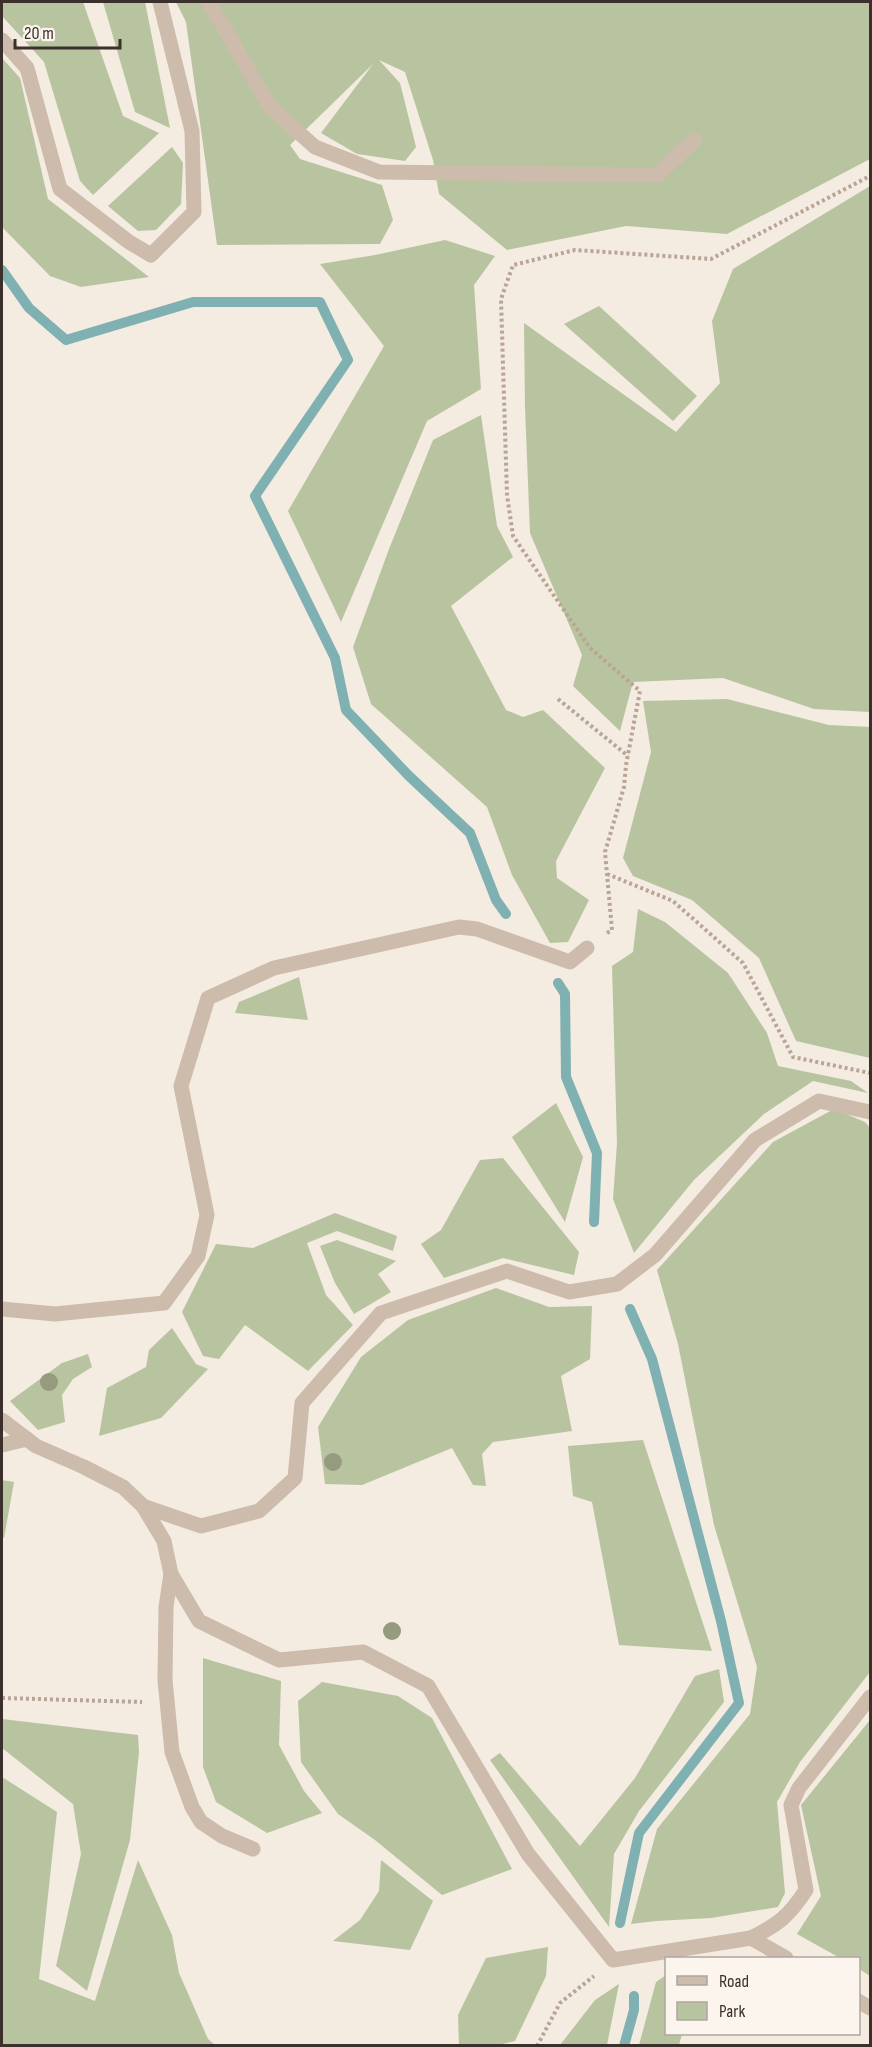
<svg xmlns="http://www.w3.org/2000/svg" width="872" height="2047" font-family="'Sofia Sans Condensed',sans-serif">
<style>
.green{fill:#b8c4a0}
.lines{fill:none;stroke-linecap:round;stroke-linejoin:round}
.stream{stroke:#7fb0b2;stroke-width:10}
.path{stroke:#b9a596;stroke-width:4;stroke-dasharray:3 3;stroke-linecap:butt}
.minor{stroke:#cdbbac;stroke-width:15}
.tree{fill:#969b7f}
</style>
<rect width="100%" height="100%" fill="#f4ebe1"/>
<!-- green -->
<g class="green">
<path d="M2 2H83L123 116 159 133 93 195 80 181 44 62 2 16Z"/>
<path d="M103 2H145L170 128 135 112Z"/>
<path d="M176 2H870V159L727 234 626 226 507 250 439 194 433 160 405 72 379 60 400 83 416 147 405 161 357 154 321 133 373 64 290 145 300 159 382 185 393 220 380 244 217 245 186 22Z"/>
<path d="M2 58 20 78 48 199 149 277 81 287 50 276 2 227Z"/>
<path d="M172 147 183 163 181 204 156 230 138 231 108 206Z"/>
<path d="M870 186V712L814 709 723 678 633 682 620 731 573 686 582 655 530 533 525 407 524 323 676 432 720 383 712 321 733 269Z"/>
<path d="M445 240 495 256 474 285 481 389 427 421 341 622 288 511 384 346 320 264 375 255Z"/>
<path d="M599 306 697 396 673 421 564 324Z"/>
<path d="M481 415 497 526 513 557 451 606 506 710 523 717 543 710 605 768 556 861 557 878 589 900 568 942 550 943 512 875 487 807 371 704 353 647 389 549 433 440Z"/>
<path d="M727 699 829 725 870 727V1058L796 1041 759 958 692 900 633 876 623 858 651 752 643 701Z"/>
<path d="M638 909 665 922 728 973 767 1033 778 1066 851 1081 868 1093 813 1081 764 1114 694 1180 634 1253 613 1199 617 1143 612 966 633 952Z"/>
<path d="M299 977 308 1020 235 1013 239 1002Z"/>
<path d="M556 1103 583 1157 565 1222 512 1137Z"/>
<path d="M834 1109 865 1122 870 1128V1672L800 1762 777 1802 785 1893 778 1907 711 1918 656 1921 631 1924 657 1829 750 1714 757 1667 714 1525 678 1344 657 1270 773 1142Z"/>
<path d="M503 1158 579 1252 574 1275 503 1258 444 1278 421 1244 441 1230 480 1160Z"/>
<path d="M335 1213 397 1236 393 1251 337 1231 307 1243 326 1295 353 1325 308 1371 245 1325 219 1359 203 1356 182 1312 216 1244 253 1248Z"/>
<path d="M337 1240 396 1261 378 1274 391 1292 354 1314 335 1283 320 1246Z"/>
<path d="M496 1288 549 1307 592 1306 590 1359 561 1376 572 1431 493 1442 482 1454 486 1486 473 1485 452 1448 362 1485 325 1484 318 1427 361 1357 408 1320Z"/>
<path d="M172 1328 196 1364 208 1369 161 1418 99 1436 107 1388 146 1367 149 1350Z"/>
<path d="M88 1354 92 1367 73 1379 62 1395 65 1422 38 1430 10 1401 62 1363Z"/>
<path d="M643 1440 712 1651 619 1645 592 1502 573 1496 568 1446Z"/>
<path d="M2 1480 14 1482 4 1538 2 1537Z"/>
<path d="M203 1658 281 1681 279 1745 304 1791 322 1813 267 1833 216 1802 203 1767Z"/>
<path d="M719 1669 724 1702 639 1811 614 1854 609 1927 490 1760 500 1753 580 1846 635 1778 695 1676Z"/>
<path d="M322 1682 398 1696 432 1718 512 1869 442 1895 375 1840 338 1814 301 1762 298 1701Z"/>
<path d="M2 1719 138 1735 139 1752 130 1840 87 1991 56 1966 81 1854 73 1804 2 1748Z"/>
<path d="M870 1720V1976L859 1969 858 1958H840L797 1934 821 1896 801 1805Z"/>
<path d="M2 1777 57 1812 39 1979 95 2001 138 1860 172 1935 179 1973 208 2039 215 2045H2Z"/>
<path d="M381 1860 433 1901 410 1950 333 1941 360 1920 379 1891Z"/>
<path d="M548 1947 546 1976 515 2041 498 2045H459L458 2015 486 1958Z"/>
<path d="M666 1975V2034H682L679 2045H639L656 1982Z"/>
<path d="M619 1984 607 2045H560L595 2000Z"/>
</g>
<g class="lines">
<!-- stream -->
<g class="stream">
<path d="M2 270 29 308 66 340 193 302H320L348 360 255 496 335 658 346 710 409 776 470 833 496 900 506 914"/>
<path d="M558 983 565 994 566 1077 597 1153 594 1222"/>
<path d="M620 1923 639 1833 739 1703 721 1621 652 1359 630 1309"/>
<path d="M624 2046 634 2010V1996"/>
</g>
<!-- path -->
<g class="path">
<path d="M558 699 628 756"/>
<path d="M607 874 673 901 743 963 793 1057 870 1073"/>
<path d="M607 933 612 930 605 852 624 787 626 765 640 691 590 648 513 536 507 495 501 299 513 265 575 250 711 259 870 176"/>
<path d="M2 1698 142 1702"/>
<path d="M537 2046 560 2003 594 1976"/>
</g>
<!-- minor -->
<g class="minor">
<path d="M209 2 270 107 315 147 379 172 658 175 694 140"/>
<path d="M2 40 27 68 60 189 129 242 151 255 194 212 192 131 160 2"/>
<path d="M2 1309 55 1314 164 1303 198 1256 207 1215 181 1086 208 998 274 968 459 927 477 929 570 962 587 948"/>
<path d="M2 1420 36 1446 84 1467 123 1487 143 1506 164 1541 171 1574 166 1607 165 1680 172 1752 192 1807 201 1822 222 1836 253 1849"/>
<path d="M2 1445 27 1439"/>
<path d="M143 1506 201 1526 259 1511 295 1478 302 1403 381 1313 507 1271 569 1292 617 1284 655 1255 755 1140 819 1101 870 1112"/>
<path d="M171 1574 199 1621 279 1660 363 1652 428 1686 528 1854 613 1960 751 1938 786 1958"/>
<path d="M751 1938C779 1924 789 1916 806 1890L791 1805 799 1788 870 1697"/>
<path d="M858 2001 870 2008"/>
</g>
</g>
<!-- trees -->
<g class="tree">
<circle cx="49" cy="1382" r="9"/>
<circle cx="333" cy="1462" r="9"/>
<circle cx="392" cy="1631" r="9"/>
</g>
<!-- border -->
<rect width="872" height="2047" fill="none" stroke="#3b302b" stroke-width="6"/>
<!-- legend -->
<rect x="665" y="1957" width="195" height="78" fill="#fbf5ee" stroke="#aea6a0" stroke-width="1.5"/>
<rect x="677" y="1976" width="30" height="9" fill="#cdbbac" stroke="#aea6a0" stroke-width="1.5"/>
<text x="719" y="1987" font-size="18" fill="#3b302b">Road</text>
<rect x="677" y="2002" width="30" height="18" fill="#b8c4a0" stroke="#aea6a0" stroke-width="1.5"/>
<text x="719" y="2017" font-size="18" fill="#3b302b">Park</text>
<!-- scale -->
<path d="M15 39v9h105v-9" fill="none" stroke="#3b302b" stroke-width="3"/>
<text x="24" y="39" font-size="18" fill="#3b302b" stroke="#fbf5ee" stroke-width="4.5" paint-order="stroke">20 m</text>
</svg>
